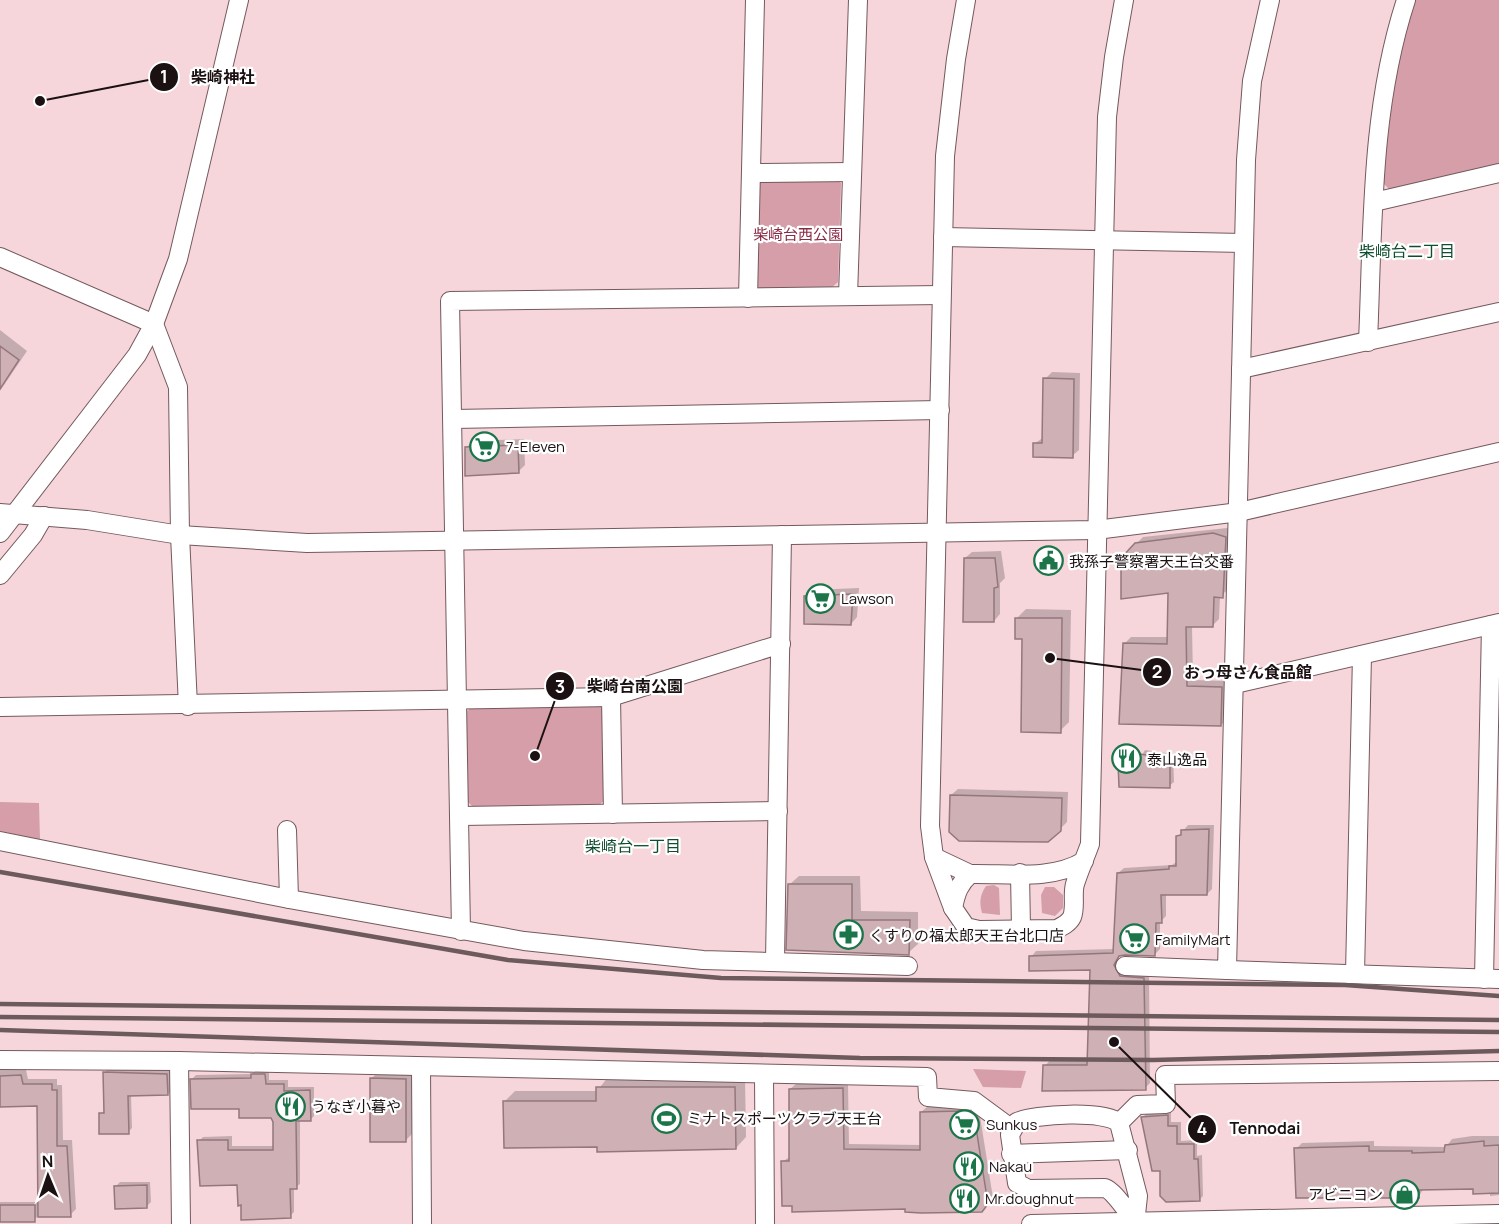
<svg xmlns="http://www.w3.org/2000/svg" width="1499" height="1224" font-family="Manrope,'Noto Sans JP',sans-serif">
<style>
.green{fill:#d59ea8}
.shadow{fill:#0003}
.building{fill:#cfb0b5;stroke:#93777c;stroke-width:1.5}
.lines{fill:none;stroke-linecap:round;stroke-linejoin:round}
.minor-casing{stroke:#74595e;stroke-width:20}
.minor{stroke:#fff;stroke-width:18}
.rail{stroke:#6c5a5d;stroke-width:4.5}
.labels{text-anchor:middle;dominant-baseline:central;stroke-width:4.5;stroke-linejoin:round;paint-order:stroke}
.park-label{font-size:15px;fill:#882b45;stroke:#fff}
.poi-label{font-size:15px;fill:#1b1113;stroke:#fff;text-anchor:start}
.neighbourhood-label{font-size:16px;fill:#0f4d2f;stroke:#fff}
.leader{fill:none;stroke:#1b1113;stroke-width:2}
.callout-dot{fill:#1b1113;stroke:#fff;stroke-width:2}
.mark-label{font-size:18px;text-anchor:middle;font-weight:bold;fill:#fff}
.callout-label{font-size:16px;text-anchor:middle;font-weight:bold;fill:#1b1113;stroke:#fff;stroke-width:4.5;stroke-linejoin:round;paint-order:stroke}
</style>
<rect width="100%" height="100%" fill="#f6d6db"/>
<!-- green -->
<g class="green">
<path d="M1414 0H1499V165L1390 190 1383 183C1389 121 1396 60 1414 0Z"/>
<path d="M764 178H835L841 183 838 282 830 289 759 290 755 283 757 185Z"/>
<path d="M598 704 604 710 606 799 599 805 472 806 467 801 465 713 472 707Z"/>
<path d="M0 802 39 803 40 840 0 831Z"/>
<path d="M994 885 999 888 1000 915 982 913C979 902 980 895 986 886Z"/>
<path d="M1045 887H1054L1063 895V908L1055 916 1042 913 1041 895Z"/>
<path d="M973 1069 1026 1071 1021 1088 983 1087Z"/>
</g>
<!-- shadow -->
<g class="shadow">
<path d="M0 330 27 351 0 391Z"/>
<path d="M1052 372 1080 373 1079 450 1072 456 1034 444 1044 437 1045 379Z"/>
<path d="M524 439 525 465 518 472 466 448 473 441Z"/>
<path d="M1227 528 1232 530 1229 589 1220 596 1219 619 1212 626 1192 625 1193 680 1228 681V718L1221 725 1124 644 1131 637H1168L1170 591 1136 544 1143 537Z"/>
<path d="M1001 551 1005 578 1000 583V614L994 621 965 558 972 552Z"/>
<path d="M1043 552H1058L1056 568 1041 554Z"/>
<path d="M859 588 857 617 851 624 805 597 812 590Z"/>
<path d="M1026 609 1071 610 1069 722 1060 731 1017 618Z"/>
<path d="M1145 750 1173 754 1174 782 1169 786 1120 763 1124 759 1141 757Z"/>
<path d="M958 789 1068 792 1067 822 1048 841 951 795Z"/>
<path d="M1188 825H1214L1212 889 1207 894 1166 893V916L1160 922V949L1155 954H1121L1118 959 1125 971 1149 973 1150 1083 1145 1088 1045 1066 1050 1060H1088L1091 968 1031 957 1036 951 1114 949 1118 873 1124 868 1172 865 1178 861V837Z"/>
<path d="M799 876H860L861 911 918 912V944L908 953 789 885Z"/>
<path d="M0 1063 11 1066V1070H26L28 1079H57V1085H62L63 1140H72L76 1209 70 1215 38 1216 34 1220 0 1221V1202H39L38 1105H0Z"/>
<path d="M385 1065 419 1066V1127L405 1141 371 1079Z"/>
<path d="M109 1068 171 1070 172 1090 168 1094H131L132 1128 128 1132 101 1114 105 1110V1072Z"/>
<path d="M257 1070H269V1080H288V1087H314V1116L310 1120H300V1184L294 1188V1212L290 1216 199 1141 203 1137 232 1136V1146H275L272 1116 240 1107 192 1079 196 1075 252 1074Z"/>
<path d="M608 1077H745L746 1137 736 1148 598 1145 504 1102 515 1091H597Z"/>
<path d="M796 1084H848L849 1144 922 1145 921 1112 927 1107 966 1106 979 1110 993 1198 987 1205 906 1207 782 1162 791 1156 790 1089Z"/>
<path d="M1171 1111V1122H1181V1141L1197 1140V1156L1202 1155 1203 1196 1199 1200 1162 1170H1153L1143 1117 1148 1112Z"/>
<path d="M1472 1136H1499V1195L1490 1196V1192L1474 1188H1424L1419 1196 1296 1149 1302 1143 1374 1141V1146L1446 1147 1452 1139Z"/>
<path d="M120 1182H150L151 1202 146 1207 116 1186Z"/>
</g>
<!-- building -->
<g class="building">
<path d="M0 346 19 360 0 389Z"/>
<path d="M1043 378 1074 379 1073 458 1033 457V443H1042Z"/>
<path d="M518 445 519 473 465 476V447Z"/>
<path d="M1213 533 1226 537 1223 598 1214 597 1213 627H1186L1187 686 1222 687 1221 726 1119 724 1123 643 1167 644 1168 593 1121 599V558L1135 543Z"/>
<path d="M1039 554H1057V570L1039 569Z"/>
<path d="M964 558H995L998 587 994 588V622H963Z"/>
<path d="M853 594 851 625 804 624V596Z"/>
<path d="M1015 618H1062L1061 733 1021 732 1022 639H1015Z"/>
<path d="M1139 754 1170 758V788L1119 787 1118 762 1140 761Z"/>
<path d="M950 795 1062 798 1061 831 1048 842 959 841 949 832Z"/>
<path d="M1209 829 1207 895H1161L1162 923H1156L1155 956 1125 955 1119 956 1114 965 1120 976 1144 978 1146 1090 1042 1091 1043 1065H1087L1090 970 1029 971V956L1113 953 1117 873 1169 869V866H1176V836L1181 835V830Z"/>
<path d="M788 884H852V920H910L909 955 786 950Z"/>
<path d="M103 1072 167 1074 168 1095 128 1096 129 1134H99V1113H104Z"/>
<path d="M251 1074H265L266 1084H284V1091L310 1090 311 1121H296L297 1189H290L291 1218 241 1220V1205L238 1206 237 1185 200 1186 197 1140H228V1150H273V1122L271 1118H239V1109H191L190 1079 251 1078Z"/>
<path d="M21 1075 23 1084H52V1090H57V1146H67L71 1217H38L37 1106 0 1107V1076Z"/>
<path d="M370 1078 406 1079V1142H370Z"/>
<path d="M596 1087H735L736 1149 597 1152V1147L504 1148 503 1101H596Z"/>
<path d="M843 1088 844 1149 920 1150V1112L960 1111 974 1115 988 1204 982 1212 921 1213 905 1212V1209L792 1212V1206H782L781 1161H789V1089Z"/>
<path d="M1168 1115V1126H1177V1144H1194V1159H1198L1200 1201 1166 1202 1160 1196V1171H1152L1141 1117Z"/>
<path d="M1484 1141V1146L1499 1145V1193L1473 1194V1189L1419 1190V1198H1296L1294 1148 1369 1146V1151H1412V1153L1444 1152 1445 1145Z"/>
<path d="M147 1185V1208L115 1209 114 1186Z"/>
<rect x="0" y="1205" width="35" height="17"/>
</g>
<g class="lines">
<defs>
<g id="minor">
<path d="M752 173 851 172"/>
<path d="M1374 202 1499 173"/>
<path d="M943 237 1244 243"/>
<path d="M0 257 154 324 178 387 180 535 188 706"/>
<path d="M848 296 858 0"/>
<path d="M748 298 755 0"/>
<path d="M1368 342C1373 227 1370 110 1406 0"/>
<path d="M1241 369 1499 312"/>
<path d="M453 419 940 410"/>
<path d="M0 513 87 520 180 535 307 543 1096 530 1239 512 1499 452"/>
<path d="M0 533 137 355 154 324 178 259 239 0"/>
<path d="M0 575 33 535 44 516"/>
<path d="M1235 684 1499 623"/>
<path d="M611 697 613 814"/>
<path d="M0 707 611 697 781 644"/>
<path d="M461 816 778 811"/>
<path d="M287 830 289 899"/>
<path d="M0 841 289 899 524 941 703 960 908 966"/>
<path d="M934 857 930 826 945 156 956 59 966 0"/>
<path d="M1084 861C1051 881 1007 873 970 874 959 884 956 893 953 908L966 927 979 930 1057 929C1063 926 1069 923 1072 917 1076 907 1072 894 1075 884 1079 871 1085 858 1090 844L1107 117 1114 57 1124 0"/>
<path d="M1020 873 1021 929"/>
<path d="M953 908 934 857 970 874"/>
<path d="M461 931 450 301 941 295"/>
<path d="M775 961 782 535"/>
<path d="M1125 966 1227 970 1246 160 1252 81 1270 0"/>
<path d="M1227 970 1499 979"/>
<path d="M1355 974 1362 655"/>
<path d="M1484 979 1491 625"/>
<path d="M0 1060 179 1061 927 1077 928 1097 974 1101 1012 1129"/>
<path d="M179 1061 181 1224"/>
<path d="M421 1067 422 1224"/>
<path d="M764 1075 765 1224"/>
<path d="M1119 1123 1137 1105 1166 1104 1165 1075 1499 1071"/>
<path d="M1011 1154 1128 1150"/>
<path d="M1135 1221C1127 1212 1114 1191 1105 1188L1028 1189 1017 1183 1010 1135 1017 1122C1035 1114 1105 1110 1119 1123L1138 1196 1135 1224"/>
<path d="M1031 1224 1499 1214"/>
</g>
</defs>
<!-- minor casing -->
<use href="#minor" class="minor-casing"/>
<!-- minor -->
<use href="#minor" class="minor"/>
<!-- rail -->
<g class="rail">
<path d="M0 872 508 960 721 978 1345 985 1499 996"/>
<path d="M0 1004 1499 1020"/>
<path d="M0 1017 1499 1032"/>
<path d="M0 1030 860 1058 1153 1060 1499 1051"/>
</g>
</g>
<!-- icons -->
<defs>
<symbol id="supermarket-ring" viewBox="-11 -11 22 22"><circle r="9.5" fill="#fff" stroke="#1b7549" stroke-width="1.5"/><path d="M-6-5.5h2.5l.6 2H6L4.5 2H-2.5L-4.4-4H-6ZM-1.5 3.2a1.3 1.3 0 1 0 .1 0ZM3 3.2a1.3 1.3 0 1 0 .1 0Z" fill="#1b7549"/></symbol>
<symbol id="civic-ring" viewBox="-11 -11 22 22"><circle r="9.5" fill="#fff" stroke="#1b7549" stroke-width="1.5"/><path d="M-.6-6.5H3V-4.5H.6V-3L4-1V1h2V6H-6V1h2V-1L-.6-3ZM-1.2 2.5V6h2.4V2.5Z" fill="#1b7549"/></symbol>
<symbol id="restaurant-ring" viewBox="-11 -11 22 22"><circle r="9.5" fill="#fff" stroke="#1b7549" stroke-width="1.5"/><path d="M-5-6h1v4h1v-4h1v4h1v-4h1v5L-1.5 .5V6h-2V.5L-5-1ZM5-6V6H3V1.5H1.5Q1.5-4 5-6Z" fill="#1b7549"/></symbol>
<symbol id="pharmacy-ring" viewBox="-11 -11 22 22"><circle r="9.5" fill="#fff" stroke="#1b7549" stroke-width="1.5"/><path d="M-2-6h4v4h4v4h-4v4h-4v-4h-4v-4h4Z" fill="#1b7549"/></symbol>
<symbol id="stadium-ring" viewBox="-11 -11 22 22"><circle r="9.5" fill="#fff" stroke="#1b7549" stroke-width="1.5"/><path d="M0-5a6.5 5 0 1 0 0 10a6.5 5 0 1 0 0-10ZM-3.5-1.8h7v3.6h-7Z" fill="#1b7549"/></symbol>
<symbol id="shop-ring" viewBox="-11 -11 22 22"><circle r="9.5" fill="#fff" stroke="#1b7549" stroke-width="1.5"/><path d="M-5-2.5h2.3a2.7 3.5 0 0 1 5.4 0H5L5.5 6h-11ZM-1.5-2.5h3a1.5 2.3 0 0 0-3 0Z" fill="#1b7549"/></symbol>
</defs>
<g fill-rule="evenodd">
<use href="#supermarket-ring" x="468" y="430" width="33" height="33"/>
<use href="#civic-ring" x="1032" y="544" width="33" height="33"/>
<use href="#supermarket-ring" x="804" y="582" width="33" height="33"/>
<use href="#restaurant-ring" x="1110" y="742" width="33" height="33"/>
<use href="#pharmacy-ring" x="832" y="918" width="33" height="33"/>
<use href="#supermarket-ring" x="1118" y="922" width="33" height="33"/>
<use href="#restaurant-ring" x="274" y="1090" width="33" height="33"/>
<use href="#stadium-ring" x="650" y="1102" width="33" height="33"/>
<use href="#supermarket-ring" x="948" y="1108" width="33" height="33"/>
<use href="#restaurant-ring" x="952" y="1150" width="33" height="33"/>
<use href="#shop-ring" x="1388" y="1178" width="33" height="33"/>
<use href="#restaurant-ring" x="948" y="1182" width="33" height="33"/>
</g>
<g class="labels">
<!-- park labels -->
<g class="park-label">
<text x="798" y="234">柴崎台西公園</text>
</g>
<!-- poi labels -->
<g class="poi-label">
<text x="506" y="446">7-Eleven</text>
<text x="1069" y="561">我孫子警察署天王台交番</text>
<text x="841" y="598">Lawson</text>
<text x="1147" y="759">泰山逸品</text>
<text x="869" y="935">くすりの福太郎天王台北口店</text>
<text x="1155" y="939">FamilyMart</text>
<text x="311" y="1106">うなぎ小暮や</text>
<text x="687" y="1118">ミナトスポーツクラブ天王台</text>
<text x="986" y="1124">Sunkus</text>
<text x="989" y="1166">Nakau</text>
<text x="1383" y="1194" text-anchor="end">アビニヨン</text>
<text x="985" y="1198">Mr.doughnut</text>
</g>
<!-- neighbourhood labels -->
<g class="neighbourhood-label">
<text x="1407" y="251">柴崎台二丁目</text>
<text x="633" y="846">柴崎台一丁目</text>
</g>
</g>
<!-- callouts -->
<path class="leader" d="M40 101L164 77M1050 658L1157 672M535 756L560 686M1114 1042L1202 1129"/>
<g class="callout-dot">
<circle cx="40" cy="101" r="6"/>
<circle cx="1050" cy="658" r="6"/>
<circle cx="535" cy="756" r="6"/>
<circle cx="1114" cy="1042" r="6"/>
<circle cx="164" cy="77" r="15"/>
<circle cx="1157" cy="672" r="15"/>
<circle cx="560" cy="686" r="15"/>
<circle cx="1202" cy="1129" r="15"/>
</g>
<g class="mark-label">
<text x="164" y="83">1</text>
<text x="1157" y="678">2</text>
<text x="560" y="693">3</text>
<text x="1202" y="1135">4</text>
</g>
<g class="callout-label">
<text x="223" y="83">柴崎神社</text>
<text x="1248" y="678">おっ母さん食品館</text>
<text x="635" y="692">柴崎台南公園</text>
<text x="1265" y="1134">Tennodai</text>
</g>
<!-- north arrow -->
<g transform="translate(48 1176) rotate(358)" stroke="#ffffff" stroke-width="4.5" paint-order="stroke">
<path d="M0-4.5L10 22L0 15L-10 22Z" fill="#1b1113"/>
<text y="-9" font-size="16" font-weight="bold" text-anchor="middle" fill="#1b1113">N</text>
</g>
</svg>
